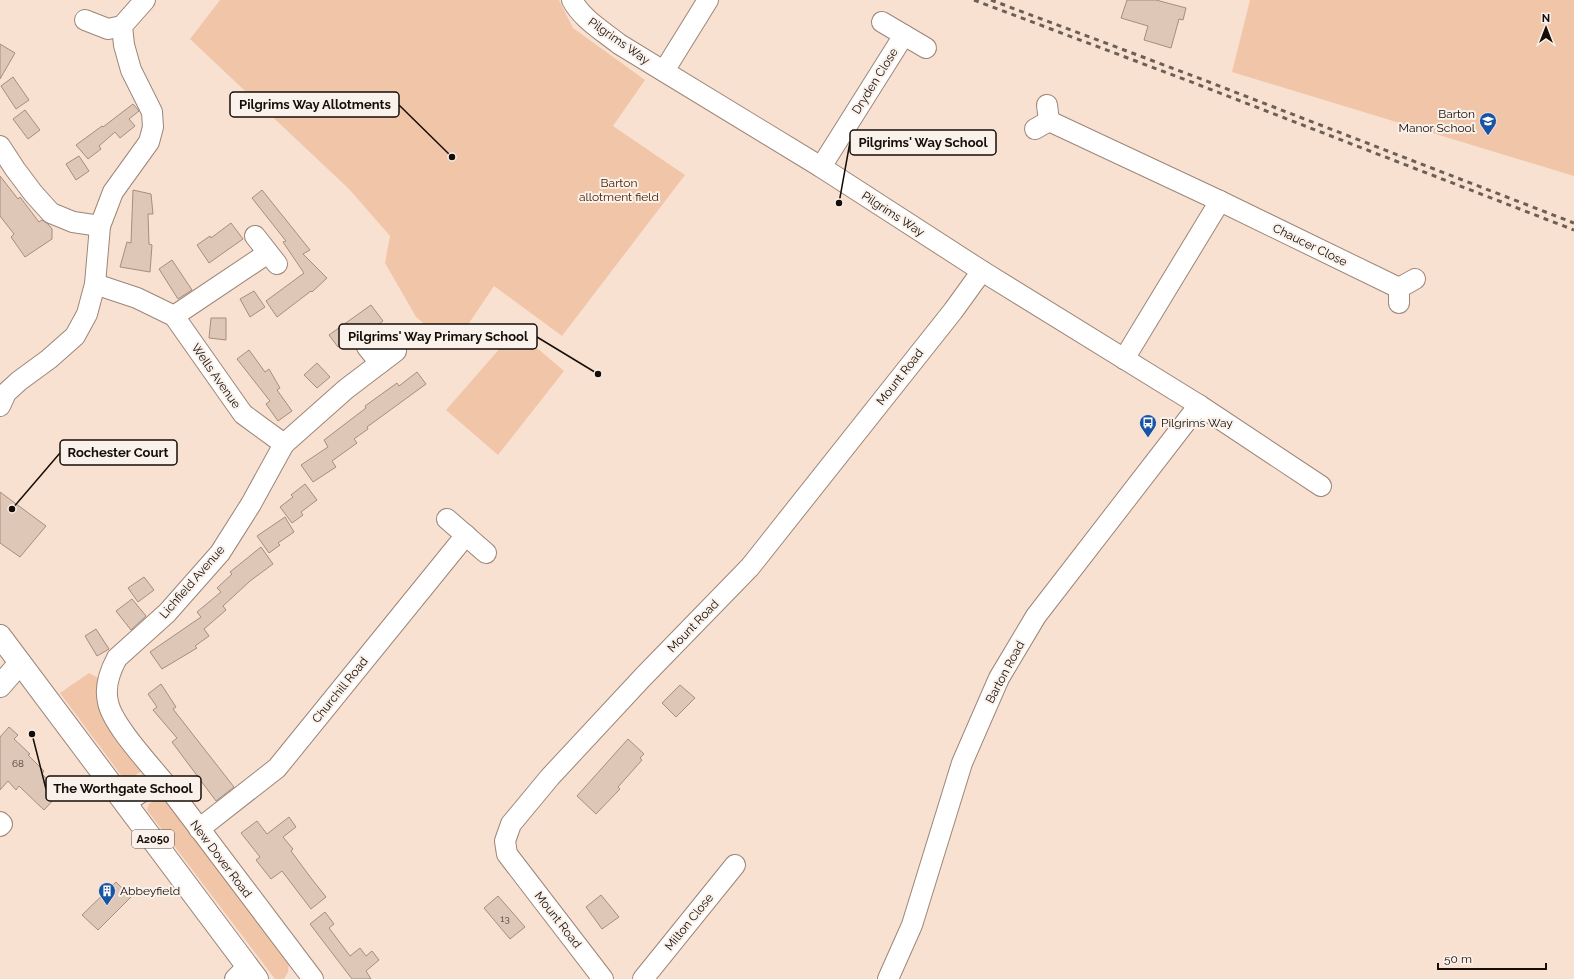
<svg xmlns="http://www.w3.org/2000/svg" width="1574" height="979" font-family="Raleway,sans-serif">
<style>
.green{fill:#f1c5a8}
.building{fill:#dfc7b7;stroke:#a48e7f}
.lines{fill:none;stroke-linecap:round;stroke-linejoin:round}
.minor-casing{stroke:#9c8678;stroke-width:22}
.major-casing{stroke:#9c8678;stroke-width:24}
.minor{stroke:#fff;stroke-width:20}
.major{stroke:#fff;stroke-width:22}
.rail{stroke:#6d5f56;stroke-width:3;stroke-dasharray:5 5;stroke-linecap:butt}
.labels{text-anchor:middle;dominant-baseline:central;stroke-width:4;stroke-linejoin:round;paint-order:stroke}
.number-label{font-size:10px;fill:#473c34}
.shield{fill:#fbf1eb;stroke:#59514c;stroke-width:1}
.shield-label{font-size:11px;font-weight:bold;fill:#140d08}
.street-label{font-size:12px;fill:#140d08;stroke:#fbf1eb}
.poi-label{font-size:12px;fill:#140d08;stroke:#fbf1eb;text-anchor:start}
.park-label{font-size:12px;fill:#462103;stroke:#fbf1eb}
.leader{fill:none;stroke:#140d08;stroke-width:1.5}
.callout-dot{fill:#140d08;stroke:#fbf1eb;stroke-width:1.5}
.callout{fill:#fbf1eb;stroke:#140d08;stroke-width:1.5}
.callout-label{font-size:13px;text-anchor:middle;font-weight:bold;fill:#140d08}
</style>
<rect width="100%" height="100%" fill="#f9e1d1"/>
<!-- green -->
<g class="green">
<path d="M220 0H559L573 28 645 80 613 126 685 175 562 336 494 286 453 347 416 317 385 263 390 236 349 189 190 39Z"/>
<path d="M1250 0H1574V176L1232 72Z"/>
<path d="M516 330 564 371 498 455 446 410Z"/>
<path d="M89 673 101 679 142 771 131 778H124L121 775 60 693Z"/>
<path d="M156 799H163L167 800 289 962 288 972 284 979H275L147 810 149 804Z"/>
</g>
<!-- building -->
<g class="building">
<path d="M1127 0H1156L1186 8 1183 20 1179 19 1171 48 1144 40 1148 26 1121 18Z"/>
<path d="M0 44 15 53 0 79Z"/>
<path d="M13 77 29 100 16 109 1 86Z"/>
<path d="M133 104 139 111 129 119 135 126 120 138 115 132 99 146 101 149 88 159 76 145 102 126 103 127Z"/>
<path d="M25 110 40 130 28 139 13 119Z"/>
<path d="M79 156 89 171 76 180 66 164Z"/>
<path d="M0 176 18 199 20 197 39 222 42 220 48 224 52 229V239L25 257 11 237 14 234 0 216Z"/>
<path d="M133 190 151 194 153 214H148L149 244 152 245 150 272 120 267 127 242 131 243Z"/>
<path d="M262 190 310 250 303 254 327 278 312 292 311 291 277 317 266 301 304 273 283 242 286 241 252 198Z"/>
<path d="M231 223 243 239 209 263 197 245 210 236 211 238Z"/>
<path d="M172 260 192 290 178 299 159 269Z"/>
<path d="M254 291 265 307 250 317 240 299Z"/>
<path d="M371 305 383 321 371 330 368 326 338 347 329 335Z"/>
<path d="M211 318H226V340L209 338Z"/>
<path d="M249 350 265 372 269 369 280 388 277 390 292 411 278 421 266 404 270 401 237 359Z"/>
<path d="M317 363 330 377 317 388 304 375Z"/>
<path d="M417 372 426 384 367 427 368 429 354 439 357 443 332 461 336 467 313 482 301 465 328 447 324 440 366 408 365 406 397 383 399 386Z"/>
<path d="M305 484 317 500 301 512 303 515 292 523 280 507 293 497 291 495Z"/>
<path d="M0 492 46 526 20 557 0 543Z"/>
<path d="M285 517 294 532 278 543 280 545 269 553 257 536Z"/>
<path d="M261 547 273 564 250 581 223 606 226 610 204 629 209 636 195 646 197 648 162 669 150 652 201 617 197 612 221 592 217 588 232 574 230 572Z"/>
<path d="M144 577 154 590 138 602 128 588Z"/>
<path d="M132 599 146 616 131 630 116 611Z"/>
<path d="M96 629 109 649 97 656 85 636Z"/>
<path d="M161 684 176 707 173 709 234 787 216 801 172 742 177 738 153 710 157 707 148 694Z"/>
<path d="M680 685 695 698 676 717 662 703Z"/>
<path d="M9 727 18 735 14 739 30 754 28 755 44 771 42 774 53 785 48 790 56 797 44 810 19 786 16 790 8 781 0 790V737Z"/>
<path d="M628 739 644 754 640 758 642 760 618 787 620 789 596 814 577 796Z"/>
<path d="M289 817 296 827 283 837 293 849 291 851 311 878 326 897 311 909 282 871 271 879 256 860 260 857 241 833 257 821 267 834Z"/>
<path d="M116 882 131 897 98 930 82 915Z"/>
<path d="M601 895 619 917 602 929 586 907Z"/>
<path d="M498 896 525 927 510 939 484 908Z"/>
<path d="M325 912 334 924 329 928 350 956 360 948 366 956 372 951 379 960 366 971 371 979H352L310 924Z"/>
</g>
<g class="lines">
<defs>
<g id="minor">
<path d="M572 0C582 19 603 31 619 44L821 167 982 271 1199 405 1321 486"/>
<path d="M85 20 108 29 122 26"/>
<path d="M882 22 926 48"/>
<path d="M664 71 708 0"/>
<path d="M1049 121 1220 201 1399 288"/>
<path d="M1035 129 1049 121 1047 105"/>
<path d="M0 146 15 169 33 193 51 213 73 222 100 226"/>
<path d="M821 167 904 35"/>
<path d="M255 236 277 264"/>
<path d="M95 284 137 298 174 316 243 414 284 444"/>
<path d="M1399 303V288L1415 279"/>
<path d="M174 316 268 253"/>
<path d="M367 347 380 363"/>
<path d="M1124 359 1220 201"/>
<path d="M0 406 6 393 19 381 49 359 75 336 87 314 95 284 100 226 113 192 149 142 153 127 152 112 131 70 124 45 122 26 145 0"/>
<path d="M447 519 486 553"/>
<path d="M168 787C153 768 112 725 108 702 104 686 110 671 117 658L167 613 220 553 251 504 284 444 346 389 396 351"/>
<path d="M125 803 152 785 168 787 313 979"/>
<path d="M0 822 2 824 0 826"/>
<path d="M199 829 277 768 466 535"/>
<path d="M235 979 248 966"/>
<path d="M603 979 507 854 505 841 511 824 550 777 643 677 750 567 953 311 982 271"/>
<path d="M643 979 735 865"/>
<path d="M888 979 912 925 962 763 999 678 1036 616 1199 405"/>
</g>
<g id="major">
<path d="M0 636 257 979"/>
<path d="M0 686 20 663"/>
</g>
</defs>
<!-- minor casing -->
<use href="#minor" class="minor-casing"/>
<!-- major casing -->
<use href="#major" class="major-casing"/>
<!-- minor -->
<use href="#minor" class="minor"/>
<!-- major -->
<use href="#major" class="major"/>
<!-- rail -->
<g class="rail">
<path d="M974 0 1194 83 1574 230"/>
<path d="M991 0 1196 77 1574 223"/>
</g>
</g>
<!-- icons -->
<defs>
<symbol id="school-pin" viewBox="-11 -11 22 30"><path d="M0 17L-7.5 6A9.5 9.5 0 1 1 7.5 6Z" fill="#1853a4" stroke="#fbf1eb"/><path d="M0-5L7-2L0 1L-7-2ZM-4 1L0 2.5L4 1V4Q0 6-4 4Z" fill="#fff"/></symbol>
<symbol id="bus-pin" viewBox="-11 -11 22 30"><path d="M0 17L-7.5 6A9.5 9.5 0 1 1 7.5 6Z" fill="#1853a4" stroke="#fbf1eb"/><path d="M-5-6H5V4H4V6H2V4H-2V6H-4V4H-5ZM-3.5-4V0h7V-4ZM-3.5 1.2v1.5H-2V1.2ZM2 1.2v1.5H3.5V1.2Z" fill="#fff"/></symbol>
<symbol id="building-pin" viewBox="-11 -11 22 30"><path d="M0 17L-7.5 6A9.5 9.5 0 1 1 7.5 6Z" fill="#1853a4" stroke="#fbf1eb"/><path d="M-4-6H4V6H1V3H-1V6H-4ZM-2.5-4.3h1.7v1.8h-1.7ZM.8-4.3h1.7v1.8H.8ZM-2.5-1h1.7V.8h-1.7ZM.8-1h1.7V.8H.8Z" fill="#fff"/></symbol>
</defs>
<g fill-rule="evenodd">
<use href="#school-pin" x="1478" y="111" width="20" height="27"/>
<use href="#bus-pin" x="1138" y="413" width="20" height="27"/>
<use href="#building-pin" x="97" y="881" width="20" height="27"/>
</g>
<g class="labels">
<!-- number labels -->
<g class="number-label">
<text x="18" y="763">68</text>
<text x="505" y="918">13</text>
</g>
<!-- shield labels -->
<rect class="shield" x="132" y="830" width="42" height="18" rx="3"/>
<g class="shield-label">
<text x="153" y="839">A2050</text>
</g>
<!-- street labels -->
<g class="street-label">
<text transform="translate(619 41) rotate(35)">Pilgrims Way</text>
<text transform="translate(875 81) rotate(-58)">Dryden Close</text>
<text transform="translate(893 214) rotate(33)">Pilgrims Way</text>
<text transform="translate(1310 245) rotate(26)">Chaucer Close</text>
<text transform="translate(216 376) rotate(55)">Wells Avenue</text>
<text transform="translate(900 377) rotate(-52)">Mount Road</text>
<text transform="translate(192 582) rotate(-49)">Lichfield Avenue</text>
<text transform="translate(693 626) rotate(-46)">Mount Road</text>
<text transform="translate(1005 672) rotate(-62)">Barton Road</text>
<text transform="translate(340 690) rotate(-51)">Churchill Road</text>
<text transform="translate(221 859) rotate(53)">New Dover Road</text>
<text transform="translate(558 920) rotate(52)">Mount Road</text>
<text transform="translate(689 922) rotate(-51)">Milton Close</text>
</g>
<!-- poi labels -->
<g class="poi-label">
<text x="1475" y="114" text-anchor="end">Barton<tspan x="1475" dy="14">Manor School</tspan></text>
<text x="1161" y="423">Pilgrims Way</text>
<text x="120" y="891">Abbeyfield</text>
</g>
<!-- park labels -->
<g class="park-label">
<text x="619" y="183">Barton<tspan x="619" dy="14">allotment field</tspan></text>
</g>
</g>
<!-- callouts -->
<path class="leader" d="M452 157L399 105M839 203L850 142M598 374L537 337M12 509L60 453M32 734L46 789"/>
<g class="callout-dot">
<circle cx="452" cy="157" r="4"/>
<circle cx="839" cy="203" r="4"/>
<circle cx="598" cy="374" r="4"/>
<circle cx="12" cy="509" r="4"/>
<circle cx="32" cy="734" r="4"/>
</g>
<g class="callout">
<rect x="230" y="92" width="169" height="25" rx="4"/>
<rect x="850" y="130" width="146" height="25" rx="4"/>
<rect x="339" y="324" width="198" height="25" rx="4"/>
<rect x="60" y="440" width="117" height="25" rx="4"/>
<rect x="46" y="776" width="155" height="25" rx="4"/>
</g>
<g class="callout-label">
<text x="315" y="109">Pilgrims Way Allotments</text>
<text x="923" y="147">Pilgrims' Way School</text>
<text x="438" y="341">Pilgrims' Way Primary School</text>
<text x="118" y="457">Rochester Court</text>
<text x="123" y="793">The Worthgate School</text>
</g>
<!-- north arrow -->
<g transform="translate(1546 28)" stroke="#fbf1eb" stroke-width="3" paint-order="stroke">
<path d="M0-3L7 15L0 10L-7 15Z" fill="#140d08"/>
<text y="-6" font-size="11" font-weight="bold" text-anchor="middle" fill="#140d08">N</text>
</g>
<!-- scale -->
<path d="M1438 963v6h108v-6" fill="none" stroke="#140d08" stroke-width="2"/>
<text x="1444" y="963" font-size="12" fill="#140d08" stroke="#fbf1eb" stroke-width="3" paint-order="stroke">50 m</text>
</svg>
